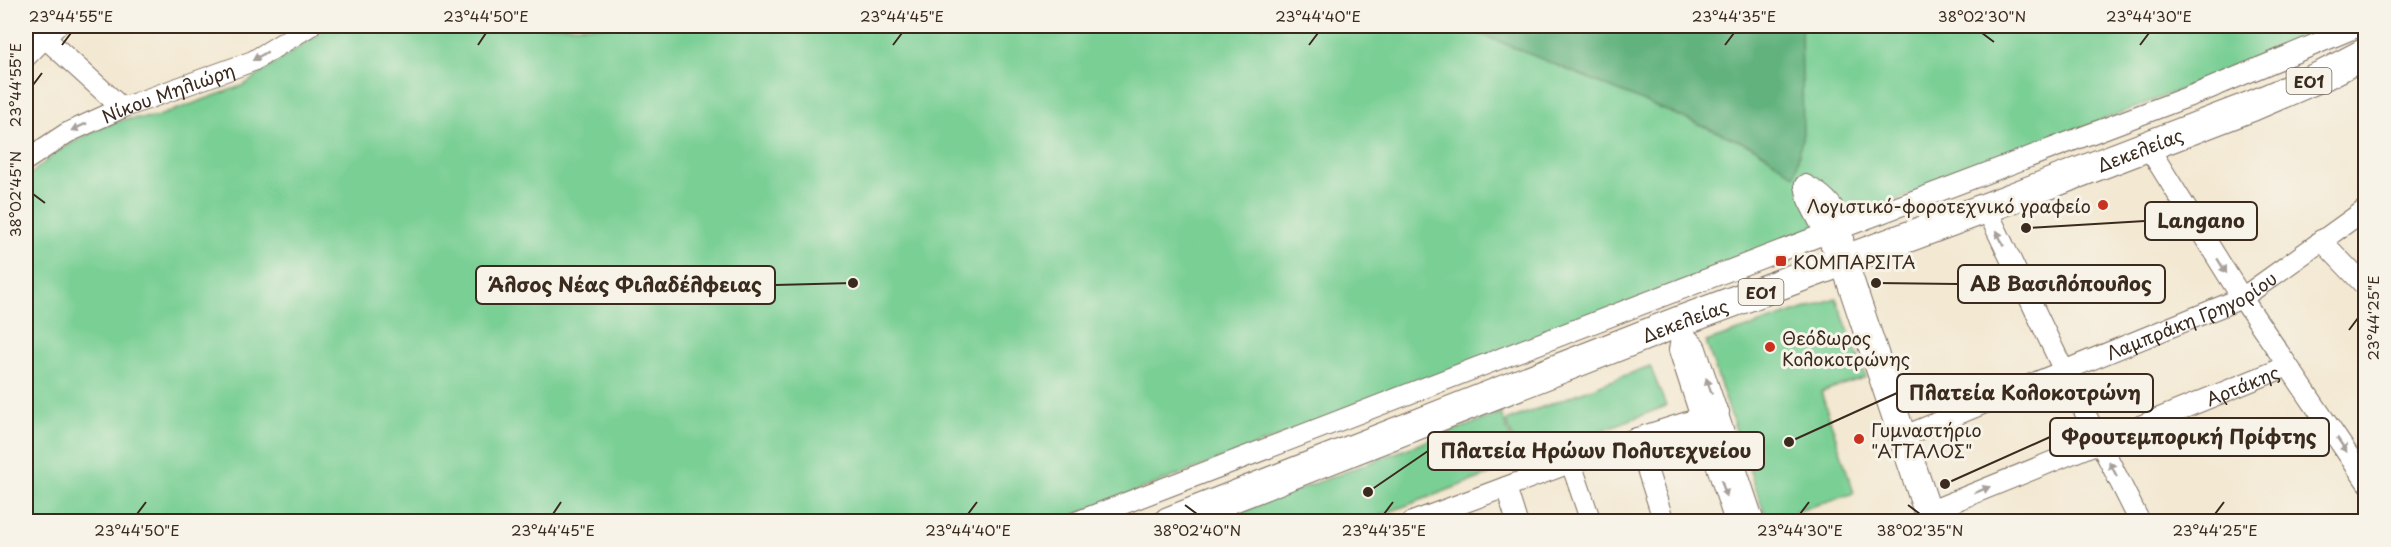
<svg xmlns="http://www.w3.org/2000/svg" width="2391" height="547" font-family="'Playpen Sans',sans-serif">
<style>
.green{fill:#79cf94;stroke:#5a7c59;stroke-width:1.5}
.forest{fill:#62b27e;stroke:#4e6e4e;stroke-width:1.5}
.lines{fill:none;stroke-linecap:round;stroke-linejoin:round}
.street-casing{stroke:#7b6c5d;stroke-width:22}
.secondary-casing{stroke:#7b6c5d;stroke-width:29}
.primary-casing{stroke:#7b6c5d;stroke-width:32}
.street{stroke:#fff;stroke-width:20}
.secondary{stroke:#fff;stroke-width:27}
.primary{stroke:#fff;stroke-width:30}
.oneway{fill:#a79f9a}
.ticks{fill:none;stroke:#3b2a1e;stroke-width:2}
.poi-dot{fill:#c8321e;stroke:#f7f3e8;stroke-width:2}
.labels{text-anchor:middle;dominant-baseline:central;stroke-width:6;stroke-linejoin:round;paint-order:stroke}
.shield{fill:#f7f3e8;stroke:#73665b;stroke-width:1.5}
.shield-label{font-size:16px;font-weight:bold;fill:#3b2a1e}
.street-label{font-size:18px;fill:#3b2a1e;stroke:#f7f3e8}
.poi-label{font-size:18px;fill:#3b2a1e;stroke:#f7f3e8;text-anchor:start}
.leader{fill:none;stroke:#3b2a1e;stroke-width:2}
.callout-dot{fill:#3b2a1e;stroke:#f7f3e8;stroke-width:2}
.callout{fill:#f7f3e8;stroke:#3b2a1e;stroke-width:2}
.callout-label{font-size:20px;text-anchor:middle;font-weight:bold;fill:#3b2a1e}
.neatline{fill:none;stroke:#3b2a1e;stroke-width:2}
.ticks-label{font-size:15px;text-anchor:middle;fill:#3b2a1e}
</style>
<rect width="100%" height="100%" fill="#f7f3e8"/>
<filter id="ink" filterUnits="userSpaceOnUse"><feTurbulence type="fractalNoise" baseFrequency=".0167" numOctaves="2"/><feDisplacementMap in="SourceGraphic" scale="12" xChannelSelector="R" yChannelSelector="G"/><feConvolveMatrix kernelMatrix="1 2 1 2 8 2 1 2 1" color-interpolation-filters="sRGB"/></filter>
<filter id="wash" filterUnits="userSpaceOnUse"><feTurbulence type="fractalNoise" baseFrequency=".008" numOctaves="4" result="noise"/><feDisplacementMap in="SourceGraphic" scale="24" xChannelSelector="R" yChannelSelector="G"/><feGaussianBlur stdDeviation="1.35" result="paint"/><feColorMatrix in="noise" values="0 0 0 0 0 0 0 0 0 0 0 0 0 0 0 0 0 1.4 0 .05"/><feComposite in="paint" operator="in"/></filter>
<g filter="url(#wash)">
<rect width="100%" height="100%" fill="#f3e8d2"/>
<!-- green -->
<g class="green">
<path d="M330 26H2345L1738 262 1058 521 26 522V178L58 151 99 128 126 119 156 117 244 85Z"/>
<path d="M1836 298 1866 377 1821 392 1854 493 1767 521 1706 342Z"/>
<path d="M1650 366 1666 406 1522 461 1506 421Z"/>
<path d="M1501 413 1520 463 1365 521H1216Z"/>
</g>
<!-- forest -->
<path class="forest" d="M1462 26H1801L1803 133 1795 176 1756 148Z"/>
</g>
<g filter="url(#ink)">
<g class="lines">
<defs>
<g id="street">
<path d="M32 26 122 108"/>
<path d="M26 57 57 26"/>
<path d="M2147 145 2242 298 2366 481"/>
<path id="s1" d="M26 160 67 133 122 108 253 61 310 26"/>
<path d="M1805 185C1841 203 1844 225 1844 262"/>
<path d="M1805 185 1808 200 1831 245"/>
<path d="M1986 208 2064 371 2140 522"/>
<path d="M1842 228 2206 90 2359 26"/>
<path d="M2321 240 2366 287"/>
<path d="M1678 322 1682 333 1679 350 1735 522"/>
<path d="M1682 333 1695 346 1754 522"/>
<path id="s2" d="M1902 437 2242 298 2366 209"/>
<path d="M1637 438 1664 522"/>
<path d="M1571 463 1591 522"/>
<path d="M1506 487 1517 522"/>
<path id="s3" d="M1928 512 2288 366"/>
<path d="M1076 522 1824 234"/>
<path d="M1412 522 1637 438 1719 412"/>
</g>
<path id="secondary" d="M1844 262 1931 522"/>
<g id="primary">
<path id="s4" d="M1169 522 1678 322 1986 208 2252 106 2324 75 2366 53"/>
</g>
</defs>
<!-- street casing -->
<use href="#street" class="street-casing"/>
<!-- secondary casing -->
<use href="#secondary" class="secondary-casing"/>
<!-- primary casing -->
<use href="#primary" class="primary-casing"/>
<!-- street -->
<use href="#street" class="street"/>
<!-- secondary -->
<use href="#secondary" class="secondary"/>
<!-- primary -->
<use href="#primary" class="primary"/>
</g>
<!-- one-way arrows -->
<defs><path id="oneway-solid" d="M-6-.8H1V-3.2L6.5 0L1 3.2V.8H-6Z" transform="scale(1.5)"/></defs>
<g class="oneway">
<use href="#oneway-solid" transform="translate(260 56) rotate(150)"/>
<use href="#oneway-solid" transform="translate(79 127) rotate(155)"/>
<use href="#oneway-solid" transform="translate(2000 238) rotate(-115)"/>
<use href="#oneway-solid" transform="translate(2222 266) rotate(58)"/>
<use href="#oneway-solid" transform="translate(1709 386) rotate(-110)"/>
<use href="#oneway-solid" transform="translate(2342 445) rotate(56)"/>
<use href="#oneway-solid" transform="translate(2113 469) rotate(-117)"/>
<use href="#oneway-solid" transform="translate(1724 489) rotate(72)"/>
<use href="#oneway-solid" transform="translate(1982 490) rotate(-22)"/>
</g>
</g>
<!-- ticks -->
<path class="ticks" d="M1982 33 1994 42M62 45 71 33M478 45 486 33M893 45 902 33M1309 45 1318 33M1725 45 1734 33M2140 45 2149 33M33 85 42 73M33 194 45 203M2349 330 2358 318M1185 505 1197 514M1908 505 1920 514M137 514 146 502M553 514 561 502M968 514 977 502M1384 514 1393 502M1800 514 1809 502M2215 514 2224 502"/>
<!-- markers -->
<g class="poi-dot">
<circle cx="2103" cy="205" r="6"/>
<rect x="1775" y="255" width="12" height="12" rx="3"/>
<circle cx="1770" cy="347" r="6"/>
<circle cx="1859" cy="439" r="6"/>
</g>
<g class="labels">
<!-- shield labels -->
<g class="shield">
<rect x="2286.5" y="68" width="45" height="26" rx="4.5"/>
<rect x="1738.5" y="279" width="45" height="26" rx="4.5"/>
</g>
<g class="shield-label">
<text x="2309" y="81">ΕΟ1</text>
<text x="1761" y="292">ΕΟ1</text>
</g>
<!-- street labels -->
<g class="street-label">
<text stroke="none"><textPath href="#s1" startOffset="158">Νίκου Μηλιώρη</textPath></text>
<text stroke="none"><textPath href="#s4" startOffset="1040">Δεκελείας</textPath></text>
<text stroke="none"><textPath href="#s2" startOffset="314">Λαμπράκη Γρηγορίου</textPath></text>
<text stroke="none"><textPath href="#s4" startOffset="554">Δεκελείας</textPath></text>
<text stroke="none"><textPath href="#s3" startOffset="339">Αρτάκης</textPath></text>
</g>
<!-- poi labels -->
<g class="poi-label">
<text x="2091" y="205" text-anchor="end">Λογιστικό-φοροτεχνικό γραφείο</text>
<text x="1793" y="261">ΚΟΜΠΑΡΣΙΤΑ</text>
<text x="1782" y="337">Θεόδωρος<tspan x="1782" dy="21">Κολοκοτρώνης</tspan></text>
<text x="1871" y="429">Γυμναστήριο<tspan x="1871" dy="21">"ΑΤΤΑΛΟΣ"</tspan></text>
</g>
</g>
<!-- callouts -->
<path class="leader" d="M2026 228L2145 221M1876 283L1958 284M853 283L775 285M1789 442L1897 393M1945 484L2050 437M1368 492L1428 451"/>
<g class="callout-dot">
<circle cx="2026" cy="228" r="6"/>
<circle cx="1876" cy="283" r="6"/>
<circle cx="853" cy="283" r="6"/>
<circle cx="1789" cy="442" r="6"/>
<circle cx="1945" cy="484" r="6"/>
<circle cx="1368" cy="492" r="6"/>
</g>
<g class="callout">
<rect x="2145" y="202" width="112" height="38" rx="6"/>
<rect x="1958" y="265" width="207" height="38" rx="6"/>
<rect x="476" y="266" width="299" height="38" rx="6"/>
<rect x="1897" y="374" width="256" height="38" rx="6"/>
<rect x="2050" y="418" width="279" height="38" rx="6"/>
<rect x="1428" y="432" width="336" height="38" rx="6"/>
</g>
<g class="callout-label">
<text x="2201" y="228">Langano</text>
<text x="2061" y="291">ΑΒ Βασιλόπουλος</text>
<text x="625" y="292">Άλσος Νέας Φιλαδέλφειας</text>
<text x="2025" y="400">Πλατεία Κολοκοτρώνη</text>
<text x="2189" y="444">Φρουτεμπορική Πρίφτης</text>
<text x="1596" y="458">Πλατεία Ηρώων Πολυτεχνείου</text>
</g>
<!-- margin -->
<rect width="2391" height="547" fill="none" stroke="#f7f3e8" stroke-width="66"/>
<rect x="33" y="33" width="2325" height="481" class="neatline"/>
<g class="ticks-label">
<text x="71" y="22">23°44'55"E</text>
<text x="486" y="22">23°44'50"E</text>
<text x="902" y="22">23°44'45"E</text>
<text x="1318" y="22">23°44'40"E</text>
<text x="1734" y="22">23°44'35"E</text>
<text x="1982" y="22">38°02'30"N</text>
<text x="2149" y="22">23°44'30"E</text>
<text transform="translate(16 85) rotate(-90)" y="5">23°44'55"E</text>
<text transform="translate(16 194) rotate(-90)" y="5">38°02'45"N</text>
<text transform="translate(2374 318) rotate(-90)" y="5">23°44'25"E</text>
<text x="137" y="536">23°44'50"E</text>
<text x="553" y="536">23°44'45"E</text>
<text x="968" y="536">23°44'40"E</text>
<text x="1197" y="536">38°02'40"N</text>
<text x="1384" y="536">23°44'35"E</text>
<text x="1800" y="536">23°44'30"E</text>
<text x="1920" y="536">38°02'35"N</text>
<text x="2215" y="536">23°44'25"E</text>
</g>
</svg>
